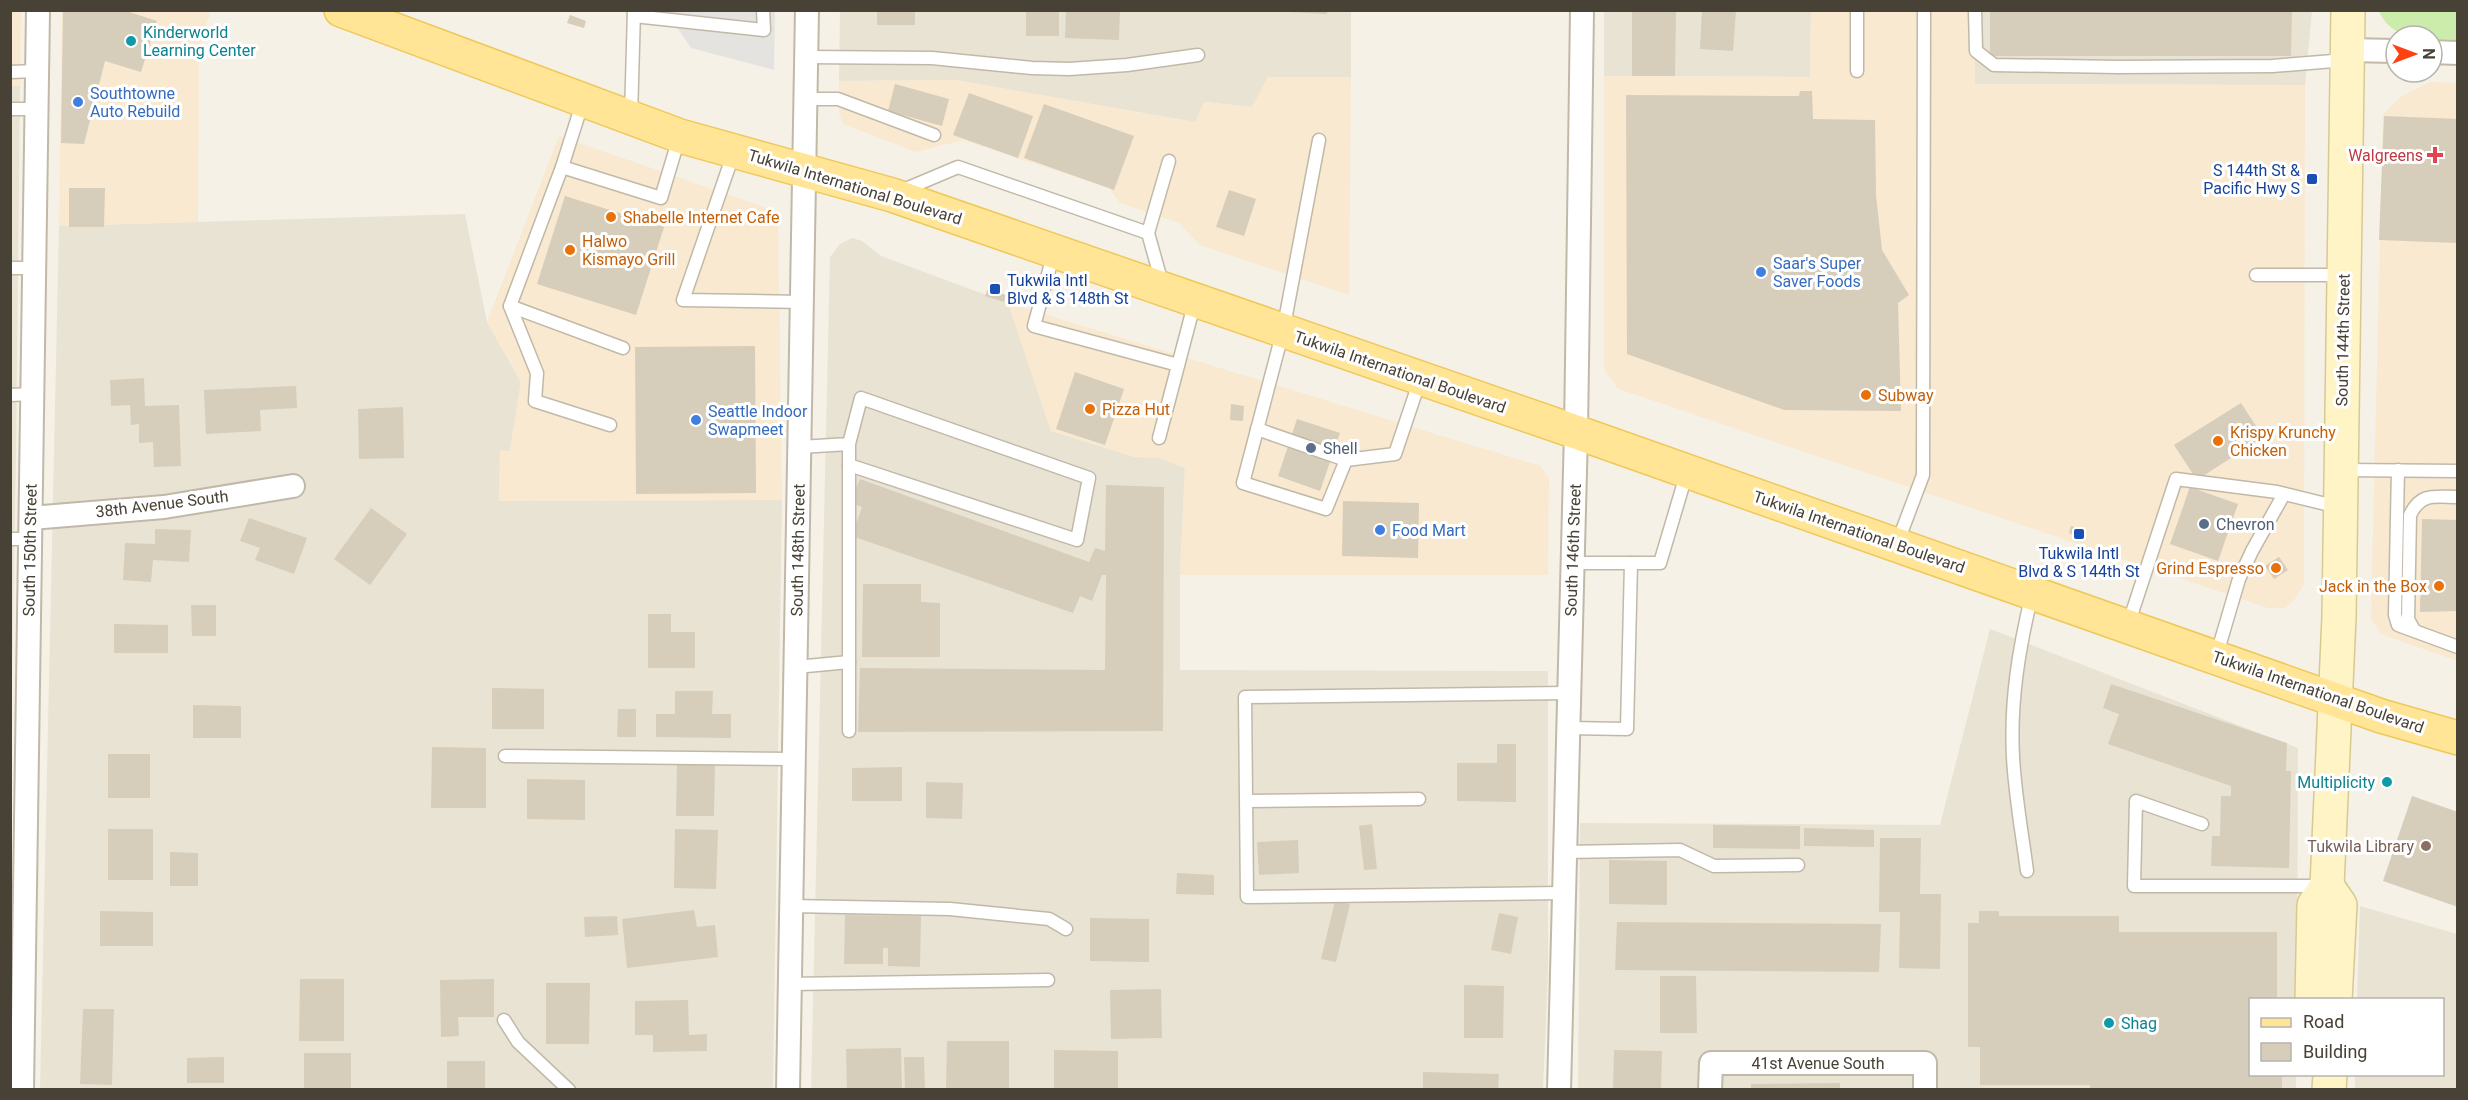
<svg xmlns="http://www.w3.org/2000/svg" width="2468" height="1100" font-family="Roboto,sans-serif">
<style>
.residential{fill:#e9e3d4}
.commercial{fill:#f8e9d0}
.green{fill:#ccecab}
.parking{fill:#e5e3df}
.building{fill:#d7cdbb}
.lines{fill:none;stroke-linecap:round;stroke-linejoin:round}
.lane-casing{stroke:#c1b9a8;stroke-width:15}
.street-casing{stroke:#c1b9a8;stroke-width:26}
.secondary-casing{stroke:#d8c992;stroke-width:36}
.primary-casing{stroke:#eec85b;stroke-width:36}
.lane{stroke:#fff;stroke-width:12}
.street{stroke:#fff;stroke-width:22}
.secondary{stroke:#fff4c6;stroke-width:33}
.primary{stroke:#ffe595;stroke-width:33}
.culture-dot{fill:#0f9aa8;stroke:#fff;stroke-width:2}
.shop-dot{fill:#3f7fe0;stroke:#fff;stroke-width:2}
.health-dot{fill:#e0444e;stroke:#fff;stroke-width:2}
.transit-dot{fill:#1a4fb4;stroke:#fff;stroke-width:2}
.food-dot{fill:#e8710a;stroke:#fff;stroke-width:2}
.service-dot{fill:#5c6f8a;stroke:#fff;stroke-width:2}
.education-dot{fill:#8d6e63;stroke:#fff;stroke-width:2}
.labels{text-anchor:middle;dominant-baseline:central;stroke-width:6;stroke-linejoin:round;paint-order:stroke}
.culture-label{font-size:16px;fill:#0d838f;stroke:#fff;text-anchor:start}
.shop-label{font-size:16px;fill:#366cbe;stroke:#fff;text-anchor:start}
.health-label{font-size:16px;fill:#be3a42;stroke:#fff;text-anchor:end}
.transit-label{font-size:16px;fill:#164399;stroke:#fff;text-anchor:end}
.street-label{font-size:16px;fill:#484135;stroke:#fff}
.food-label{font-size:16px;fill:#c56008;stroke:#fff;text-anchor:start}
.service-label{font-size:16px;fill:#4e5e75;stroke:#fff;text-anchor:start}
.education-label{font-size:16px;fill:#785e54;stroke:#fff;text-anchor:end}
</style>
<rect width="100%" height="100%" fill="#f5f1e6"/>
<!-- residential -->
<g class="residential">
<path d="M840 11H1351V77H1268L1252 107 1205 102 1195 122 955 80 839 81Z"/>
<path d="M1604 11H1811L1810 77 1604 76Z"/>
<path d="M1975 11H2312L2305 85 1975 84Z"/>
<path d="M11 86H20L16 455 11 741Z"/>
<path d="M465 214 487 322 521 382 510 451H500L499 501 782 500 773 1089 40 1090 59 226Z"/>
<path d="M852 238 862 241 881 256 1008 303 1051 431 1135 457 1160 458 1185 468 1180 575V670L1548 671V971L1543 1089 811 1090 830 257 840 244Z"/>
<path d="M1990 629 2298 748 2297 999 2250 1000V1074L2296 1075V1089L1578 1090 1580 823 1940 825Z"/>
<path d="M2360 906 2457 934V1089H2355V1075L2442 1074V1000L2357 999Z"/>
</g>
<!-- commercial -->
<g class="commercial">
<path d="M202 10 210 13 199 46 198 222 59 226 62 11Z"/>
<path d="M1975 10V84L2305 85 2304 584 2294 600 2285 608H2268L1618 389 1604 369V76L1810 77 1811 11Z"/>
<path d="M11 11H21L20 86H11Z"/>
<path d="M1268 77H1351L1349 295 1200 245 1179 223 1120 203 1109 188 963 140 916 152 843 124 839 113V81L955 80 1195 122 1204 102 1252 107Z"/>
<path d="M2431 82 2457 83V661L2381 634 2371 618 2383 114 2402 96Z"/>
<path d="M559 136 770 209 778 216 782 500 499 501 500 451H510L521 382 487 322Z"/>
<path d="M1008 303 1540 466 1549 478 1548 575H1180L1185 468 1160 458 1135 457 1051 431Z"/>
</g>
<!-- green -->
<path class="green" d="M2379 11H2457V40L2432 39V36C2407 36 2390 35 2379 11Z"/>
<!-- parking -->
<path class="parking" d="M666 11H775L774 70 691 48Z"/>
<!-- building -->
<g class="building">
<path d="M63 10H123L157 21 141 72 105 61 84 144 61 143Z"/>
<rect x="877" y="10" width="38" height="15"/>
<rect x="1026" y="10" width="33" height="26"/>
<path d="M1066 10H1120L1119 40 1065 38Z"/>
<path d="M1288 10H1327V14L1288 12Z"/>
<path d="M1632 10H1676L1675 76H1632Z"/>
<path d="M1702 10 1736 11 1733 51 1700 49Z"/>
<path d="M1990 10 2292 11 2291 56H1990Z"/>
<path d="M570 15 586 21 584 28 567 23Z"/>
<path d="M895 84 949 99 942 126 888 111Z"/>
<path d="M1800 91H1812L1813 119 1875 120 1876 195 1882 250 1909 295 1898 303 1901 411 1784 410 1627 354 1626 95 1799 96Z"/>
<path d="M969 93 1033 116 1018 158 953 135Z"/>
<path d="M1044 104 1134 136 1114 190 1024 158Z"/>
<path d="M2384 116 2458 119V243L2379 240Z"/>
<path d="M69 188H105L104 227H69Z"/>
<path d="M1229 190 1256 199 1244 236 1216 227Z"/>
<path d="M565 196 664 227 636 315 537 284Z"/>
<path d="M988 289 1006 295 1004 302 985 296Z"/>
<path d="M755 346 756 493 636 494 635 347Z"/>
<path d="M1075 372 1124 389 1105 445 1056 429Z"/>
<path d="M144 378 145 406 179 405 181 466 154 467 153 442 139 443V424L131 425 130 405 111 406 110 380Z"/>
<path d="M296 386 297 408 260 410 261 431 206 434 204 390Z"/>
<path d="M2241 403 2263 437 2197 480 2174 445Z"/>
<path d="M1231 404 1244 406 1243 421 1230 420Z"/>
<path d="M403 407 404 458 359 459 358 409Z"/>
<path d="M1297 419 1340 433 1320 491 1278 476Z"/>
<path d="M860 479 1089 562 1095 548 1105 551 1106 485 1164 487 1163 731 858 732 860 668 1105 670 1106 575H1102L1092 601 1080 596 1073 613 852 536 862 507 850 502Z"/>
<path d="M2190 487 2238 504 2218 561 2170 544Z"/>
<path d="M1343 501 1419 503 1418 558 1342 556Z"/>
<path d="M371 508 407 534 370 585 334 559Z"/>
<path d="M249 518 307 538 294 574 255 560 260 548 240 541Z"/>
<path d="M2422 519 2458 520 2457 611 2420 612Z"/>
<path d="M2071 526 2085 530 2082 538 2069 533Z"/>
<path d="M155 529 191 530 189 562 153 560 151 582 123 580 125 543 155 544Z"/>
<path d="M2279 557 2288 570 2274 579 2265 566Z"/>
<path d="M863 584H921V602L940 603V657H862Z"/>
<path d="M191 605H216V636H192Z"/>
<path d="M648 614H671V632H695V668H648Z"/>
<path d="M114 624 168 625V653H114Z"/>
<path d="M2111 684 2287 743 2286 771H2291L2289 868 2211 866 2212 836H2220L2221 796H2231V786L2108 744 2119 714 2103 708Z"/>
<path d="M492 688 544 689V729H492Z"/>
<path d="M675 691H713L712 714H731V738L656 737V714H675Z"/>
<path d="M193 705 241 706V738H193Z"/>
<path d="M618 709H636V737H617Z"/>
<path d="M1497 744H1516V802L1457 801V763H1497Z"/>
<path d="M432 747 486 748V808H431Z"/>
<rect x="108" y="754" width="42" height="44"/>
<path d="M677 762 715 763 714 816H676Z"/>
<path d="M902 767V801H852V768Z"/>
<path d="M527 779 585 780V820L527 819Z"/>
<path d="M926 782 963 783 962 819 926 818Z"/>
<path d="M2412 796 2458 812V907L2383 881Z"/>
<path d="M1372 824 1377 869 1364 870 1359 826Z"/>
<path d="M1713 825 1800 826V849L1713 848Z"/>
<path d="M1804 828 1874 830V847L1804 846Z"/>
<rect x="108" y="829" width="45" height="51"/>
<path d="M675 829 718 830 716 889 674 888Z"/>
<path d="M1880 838H1921L1920 894H1941L1940 969 1899 968 1900 912H1879Z"/>
<path d="M1298 840 1299 873 1259 875 1257 842Z"/>
<path d="M170 852 198 853V886H170Z"/>
<path d="M1609 860 1667 861V905L1609 904Z"/>
<path d="M1177 873 1214 875V895L1176 894Z"/>
<path d="M1335 901 1350 904 1336 962 1321 959Z"/>
<path d="M694 910 697 927 715 925 718 957 627 968 622 919Z"/>
<path d="M100 911 153 912V946H100Z"/>
<path d="M1979 911H1999V916H2119V932H2277V1000H2250V1074H2282V1090H2090V1085H1980V1047H1968V923H1979Z"/>
<path d="M1499 913 1518 917 1511 954 1491 950Z"/>
<path d="M845 915 921 916 920 967 888 966V948H883V964H844Z"/>
<path d="M617 916 618 935 585 937 584 917Z"/>
<path d="M1090 918 1149 919V962L1090 961Z"/>
<path d="M1617 922 1881 924 1879 972 1615 970Z"/>
<path d="M1660 976H1696L1697 1033H1660Z"/>
<path d="M300 979H344V1041H299Z"/>
<path d="M494 979V1017H458L459 1036 441 1037 440 980Z"/>
<path d="M546 983H590L589 1044H546Z"/>
<path d="M1464 985 1504 986 1503 1038H1464Z"/>
<path d="M1161 989 1162 1038 1111 1039 1110 990Z"/>
<path d="M688 1000 689 1035 707 1034V1051L653 1052V1035H635V1001Z"/>
<path d="M83 1009H114L112 1085 80 1084Z"/>
<path d="M947 1041H1009V1090H946Z"/>
<path d="M901 1048 902 1090H847L846 1049Z"/>
<path d="M1054 1050 1118 1051V1090H1054Z"/>
<path d="M1614 1050 1662 1051 1661 1090H1613Z"/>
<rect x="304" y="1053" width="47" height="37"/>
<path d="M224 1057V1083H187V1058Z"/>
<path d="M904 1057H924L925 1090H905Z"/>
<rect x="447" y="1061" width="38" height="29"/>
<path d="M1423 1072 1499 1074 1498 1090H1423Z"/>
<path d="M1840 1083V1090H1751V1084Z"/>
</g>
<g class="lines">
<defs>
<g id="lane">
<path d="M1975 10 1976 51 1994 65 2118 67 2272 66 2346 60"/>
<path d="M634 16 764 30 763 10"/>
<path d="M806 57 932 58 1032 68 1069 69 1127 65 1198 55"/>
<path d="M1857 71V10"/>
<path d="M10 72 37 71"/>
<path d="M805 99H838L934 135"/>
<path d="M583 101 562 167 510 306 537 373 535 401 610 425"/>
<path d="M10 109H36"/>
<path d="M631 117 634 10"/>
<path d="M1319 140 1283 331 1243 483 1326 509 1346 460 1395 454 1420 380"/>
<path d="M734 152 683 300 802 302"/>
<path d="M562 167 661 198 679 138"/>
<path d="M901 191 958 167 1148 233 1162 283"/>
<path d="M1148 233 1169 161"/>
<path d="M1054 252 1034 326 1178 365"/>
<path d="M10 268H34"/>
<path d="M2256 275H2344"/>
<path d="M510 306 623 348"/>
<path d="M10 395 33 394"/>
<path d="M1257 429 1346 460"/>
<path d="M1159 438 1195 301"/>
<path d="M800 447 849 444 861 398 1089 478 1077 540 849 465V444"/>
<path d="M2342 470 2458 471"/>
<path d="M2398 470 2395 615 2398 625 2458 647"/>
<path d="M10 539H31"/>
<path d="M1897 544 1923 475 1924 10"/>
<path d="M1572 563H1660L1687 472"/>
<path d="M2128 625 2176 479 2277 492 2338 507"/>
<path d="M2414 630 2408 619 2410 515C2421 492 2435 497 2458 497"/>
<path d="M2216 657 2239 579 2252 551 2284 494"/>
<path d="M796 667 849 662"/>
<path d="M1568 728 1627 729 1631 563"/>
<path d="M849 731V465"/>
<path d="M505 756 794 759"/>
<path d="M1247 801 1419 799"/>
<path d="M2202 824 2136 801 2134 886H2323"/>
<path d="M1565 852 1680 850 1714 866 1798 865"/>
<path d="M2027 871C2022 833 2015 795 2013 757 2010 701 2019 648 2032 594"/>
<path d="M1564 893 1247 897 1245 697 1569 693"/>
<path d="M791 906 950 909 1049 919 1066 929"/>
<path d="M790 984 1048 980"/>
<path d="M504 1020 518 1042 569 1090"/>
</g>
<g id="street">
<path d="M2347 50 2396 51"/>
<path d="M2432 52 2458 53"/>
<path d="M31 518 164 507 293 486"/>
<path d="M22 1090 38 10"/>
<path d="M788 1090 807 10"/>
<path d="M1559 1090 1576 432 1582 10"/>
<path d="M1710 1090 1711 1063H1925V1090"/>
</g>
<g id="secondary">
<path d="M2327 886 2340 905 2335 1000"/>
<path d="M2312 1000 2314 905 2327 886 2339 617 2348 10"/>
<path d="M2329 1090 2330 1074"/>
</g>
<path id="primary" d="M341 10 680 136 892 195 1576 432 2381 716 2458 738"/>
</defs>
<!-- lane casing -->
<use href="#lane" class="lane-casing"/>
<!-- street casing -->
<use href="#street" class="street-casing"/>
<!-- secondary casing -->
<use href="#secondary" class="secondary-casing"/>
<!-- primary casing -->
<use href="#primary" class="primary-casing"/>
<!-- lane -->
<use href="#lane" class="lane"/>
<!-- street -->
<use href="#street" class="street"/>
<!-- secondary -->
<use href="#secondary" class="secondary"/>
<!-- primary -->
<use href="#primary" class="primary"/>
</g>
<!-- markers -->
<g class="culture-dot">
<circle cx="131" cy="41" r="6"/>
<circle cx="2387" cy="782" r="6"/>
<circle cx="2109" cy="1023" r="6"/>
</g>
<g class="shop-dot">
<circle cx="78" cy="102" r="6"/>
<circle cx="1761" cy="272" r="6"/>
<circle cx="696" cy="420" r="6"/>
<circle cx="1380" cy="530" r="6"/>
</g>
<path class="health-dot" d="M2432 146h6v6h6v6h-6v6h-6v-6h-6v-6h6z"/>
<g class="transit-dot">
<rect x="2306" y="173" width="12" height="12" rx="3"/>
<rect x="989" y="283" width="12" height="12" rx="3"/>
<rect x="2073" y="528" width="12" height="12" rx="3"/>
</g>
<g class="food-dot">
<circle cx="611" cy="217" r="6"/>
<circle cx="570" cy="250" r="6"/>
<circle cx="1866" cy="395" r="6"/>
<circle cx="1090" cy="409" r="6"/>
<circle cx="2218" cy="441" r="6"/>
<circle cx="2276" cy="568" r="6"/>
<circle cx="2439" cy="586" r="6"/>
</g>
<g class="service-dot">
<circle cx="1311" cy="448" r="6"/>
<circle cx="2204" cy="524" r="6"/>
</g>
<circle class="education-dot" cx="2426" cy="846" r="6"/>
<g class="labels">
<!-- culture labels -->
<g class="culture-label">
<text x="143" y="32">Kinderworld<tspan x="143" dy="18">Learning Center</tspan></text>
<text x="2375" y="782" text-anchor="end">Multiplicity</text>
<text x="2121" y="1023">Shag</text>
</g>
<!-- shop labels -->
<g class="shop-label">
<text x="90" y="93">Southtowne<tspan x="90" dy="18">Auto Rebuild</tspan></text>
<text x="1773" y="263">Saar's Super<tspan x="1773" dy="18">Saver Foods</tspan></text>
<text x="708" y="411">Seattle Indoor<tspan x="708" dy="18">Swapmeet</tspan></text>
<text x="1392" y="530">Food Mart</text>
</g>
<!-- health labels -->
<g class="health-label">
<text x="2423" y="155">Walgreens</text>
</g>
<!-- transit labels -->
<g class="transit-label">
<text x="2300" y="170">S 144th St &amp;<tspan x="2300" dy="18">Pacific Hwy S</tspan></text>
<text x="1007" y="280" text-anchor="start">Tukwila Intl<tspan x="1007" dy="18">Blvd &amp; S 148th St</tspan></text>
<text x="2079" y="553" text-anchor="middle">Tukwila Intl<tspan x="2079" dy="18">Blvd &amp; S 144th St</tspan></text>
</g>
<!-- street labels -->
<g class="street-label">
<text transform="translate(855 187) rotate(17)">Tukwila International Boulevard</text>
<text transform="translate(2343 340) rotate(-89)">South 144th Street</text>
<text transform="translate(1400 372) rotate(19)">Tukwila International Boulevard</text>
<text transform="translate(162 504) rotate(-7)">38th Avenue South</text>
<text transform="translate(1859 532) rotate(19)">Tukwila International Boulevard</text>
<text transform="translate(30 550) rotate(-89)">South 150th Street</text>
<text transform="translate(798 550) rotate(-89)">South 148th Street</text>
<text transform="translate(1573 550) rotate(-88)">South 146th Street</text>
<text transform="translate(2318 692) rotate(19)">Tukwila International Boulevard</text>
<text x="1818" y="1063">41st Avenue South</text>
</g>
<!-- food labels -->
<g class="food-label">
<text x="623" y="217">Shabelle Internet Cafe</text>
<text x="582" y="241">Halwo<tspan x="582" dy="18">Kismayo Grill</tspan></text>
<text x="1878" y="395">Subway</text>
<text x="1102" y="409">Pizza Hut</text>
<text x="2230" y="432">Krispy Krunchy<tspan x="2230" dy="18">Chicken</tspan></text>
<text x="2264" y="568" text-anchor="end">Grind Espresso</text>
<text x="2427" y="586" text-anchor="end">Jack in the Box</text>
</g>
<!-- service labels -->
<g class="service-label">
<text x="1323" y="448">Shell</text>
<text x="2216" y="524">Chevron</text>
</g>
<!-- education labels -->
<g class="education-label">
<text x="2414" y="846">Tukwila Library</text>
</g>
</g>
<!-- border -->
<rect width="2468" height="1100" fill="none" stroke="#484135" stroke-width="24"/>
<!-- legend -->
<rect x="2249" y="998" width="195" height="78" fill="#ffffff" stroke="#b6b3ae" stroke-width="1.5"/>
<rect x="2261" y="1018" width="30" height="9" fill="#ffe595" stroke="#b6b3ae" stroke-width="1.5"/>
<text x="2303" y="1028" font-size="18" fill="#484135">Road</text>
<rect x="2261" y="1043" width="30" height="18" fill="#d7cdbb" stroke="#b6b3ae" stroke-width="1.5"/>
<text x="2303" y="1058" font-size="18" fill="#484135">Building</text>
<!-- north arrow -->
<g transform="translate(2414 54) rotate(90)"><circle r="28" fill="#ffffff" stroke="#b6b3ae" stroke-width="1.5"/>
<path d="M0-4.5L10 22L0 15L-10 22Z" fill="#ff4013"/>
<text y="-9" font-size="16" font-weight="bold" text-anchor="middle" fill="#484135">N</text>
</g>
</svg>
